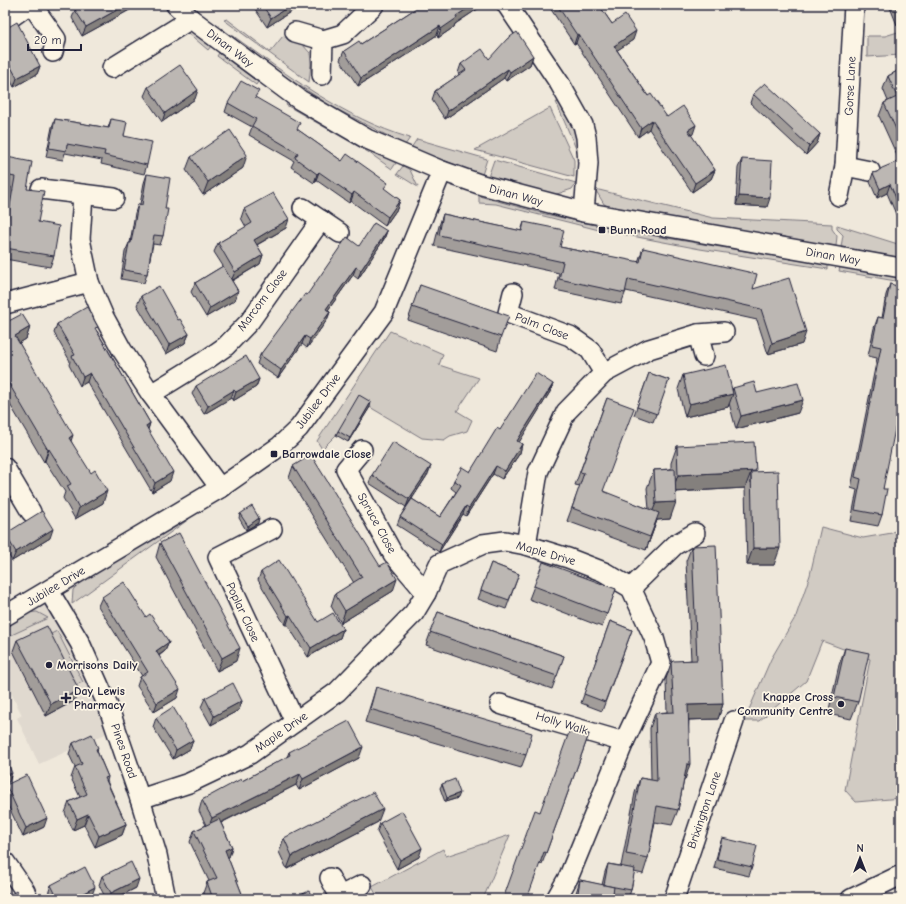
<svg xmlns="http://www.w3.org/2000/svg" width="906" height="904" font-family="'Comic Neue',sans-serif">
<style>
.built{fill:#e0d9cf}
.green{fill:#d1cbc3;stroke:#7a767f}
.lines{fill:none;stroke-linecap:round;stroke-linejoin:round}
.minor-casing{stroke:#22223b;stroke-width:22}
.minor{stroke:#fcf5e5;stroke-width:19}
.wall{fill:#a29d9a;stroke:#22223b}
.shaded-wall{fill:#84807d;stroke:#22223b}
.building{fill:#bcb7b3;stroke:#22223b}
.poi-dot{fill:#22223b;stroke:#fcf5e5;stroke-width:1.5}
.labels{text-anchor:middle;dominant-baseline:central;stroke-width:3.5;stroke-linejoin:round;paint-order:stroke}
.street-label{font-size:12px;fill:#22223b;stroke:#fcf5e5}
.poi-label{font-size:12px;font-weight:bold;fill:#22223b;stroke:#fcf5e5;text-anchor:start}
</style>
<rect width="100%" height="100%" fill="#efe8db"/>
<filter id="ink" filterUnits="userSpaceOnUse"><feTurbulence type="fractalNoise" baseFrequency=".025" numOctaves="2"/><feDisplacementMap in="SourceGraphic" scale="8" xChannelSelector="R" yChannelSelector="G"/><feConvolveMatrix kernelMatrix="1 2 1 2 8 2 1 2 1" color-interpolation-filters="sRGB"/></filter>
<g filter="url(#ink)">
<!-- built -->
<path class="built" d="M45 603 78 659 110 732 39 764 17 718 22 715 5 681V626Z"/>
<!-- green -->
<g class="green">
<path d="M227 19 270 52 283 36 302 44 310 53 311 64 309 82 224 20Z"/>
<path d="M190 30 211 46 208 50 187 32Z"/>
<path d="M901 31V55L867 57V36H885Z"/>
<path d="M232 35C287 75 344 118 410 138L405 145 331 106 269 66 230 37Z"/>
<path d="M219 53 258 82 256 85 217 56Z"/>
<path d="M288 102 334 131 396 163 392 169 368 152 286 105Z"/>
<path d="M556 102C574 106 577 135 581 149L577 151Z"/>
<path d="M550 108 574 160V177L475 150Z"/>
<path d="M417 139 487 159 482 175 411 148Z"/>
<path d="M494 160 576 183 572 189 554 195 488 177Z"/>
<path d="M403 166 410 170 418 187 397 174Z"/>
<path d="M595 189 713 218 832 224V229L837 236 836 246 729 230 614 209 604 204Z"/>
<path d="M479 196 545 214 600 226 599 230 496 204 479 203Z"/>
<path d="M837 225 901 245V258L841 247 843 235 837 229Z"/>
<path d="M607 228 828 265V269L700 249 606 231Z"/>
<path d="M840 267 901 278V282L839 271Z"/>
<path d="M390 331 443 354 439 365 479 378 457 411 472 420 467 431 450 436 444 440 422 438 358 400 336 435 322 449 317 441Z"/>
<path d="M189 519 72 604 73 590 80 581Z"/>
<path d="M901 525V798L856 802 845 790 870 659 822 641 806 681 759 721H744L771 659 796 616 810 575 821 527 863 538 892 533Z"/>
<path d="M37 612 48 618 5 638V625L25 613Z"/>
<path d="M57 631 83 682 75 685 49 635Z"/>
<path d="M510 835 483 899H368L376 894 372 887 443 849 446 856Z"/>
</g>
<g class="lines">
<defs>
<g id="minor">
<path d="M32 5 56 39 53 52"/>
<path d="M176 5 191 19 300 100 367 139 442 171 482 185 584 212 901 268"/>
<path d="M507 5 560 84 583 125 586 137 588 163 584 212"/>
<path d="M6 21 28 5"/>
<path d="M295 32 323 40"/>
<path d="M112 68 191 19"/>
<path d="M322 75 323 40 343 34 374 5"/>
<path d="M845 166 870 171"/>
<path d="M41 189 114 198"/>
<path d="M83 195 80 239 89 282 104 317 122 350 151 394 220 488"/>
<path d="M839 196 845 166 854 5"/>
<path d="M303 208 340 233"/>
<path d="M513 293 508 313 570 336 590 350 604 373"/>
<path d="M5 304 89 282"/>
<path d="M698 334 704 356"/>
<path d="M151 394 206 360 226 346 250 321 321 220"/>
<path d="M362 450 346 469 393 554 426 593"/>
<path d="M5 468 31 512"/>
<path d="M272 529 218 557 295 722"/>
<path d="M526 545 538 472 566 412 604 373 649 349 698 334 724 332"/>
<path d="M631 588 675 545 695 533"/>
<path d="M49 591 80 643 108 706 140 799 157 855 166 899"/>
<path d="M5 616 220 488 280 446 299 428 384 312 442 171"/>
<path d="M500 704 548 720 624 742"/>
<path d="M140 799 189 783 250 754 337 692 414 613 426 593 439 564 483 544 505 541 526 545 568 558 604 572 631 588 654 638 661 663 624 742 569 876 556 899"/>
<path d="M5 862 25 891 28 899"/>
<path d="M330 878 341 899"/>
<path d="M340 896 362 885"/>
<path d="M674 899 734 721"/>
<path d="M851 899 901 875"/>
</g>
</defs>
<!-- minor casing -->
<use href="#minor" class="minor-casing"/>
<!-- minor -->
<use href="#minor" class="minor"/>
</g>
<!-- wall -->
<g class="wall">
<path d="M257 5H301L267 27 255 9Z"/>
<path d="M417 5H482V6L455 24 454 27 438 38 437 35 358 86 340 60 344 51 361 44 418 7Z"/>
<path d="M548 5H599L612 24 633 40 617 50 648 96 667 117 693 134 691 135 715 170 711 179 692 192 649 129 638 137 576 43 574 44Z"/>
<path d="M889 5H901V23L897 25Z"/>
<path d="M135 7 82 36 72 18 75 10Z"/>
<path d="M5 29 40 66 37 74 14 87 5 70Z"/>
<path d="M533 56 530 65 506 81 504 78 445 119 432 100 435 91 459 75 458 73 461 64 489 59Z"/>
<path d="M901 69V159L899 160 879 116 884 103 888 101 883 89 888 76Z"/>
<path d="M148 87 195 99 162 122 144 96Z"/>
<path d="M753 94 820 134 817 143 806 155 750 103Z"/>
<path d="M256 98 298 130 342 161 385 190 400 200 397 209 385 226 351 201 349 203 316 180 314 183 291 167 294 161 249 135 252 127 225 112 228 103Z"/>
<path d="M55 119 108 128 111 119 147 165 144 174 101 164 102 160 65 153 63 160 46 157 52 127Z"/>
<path d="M7 157 27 189 38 222 54 256 50 267 5 259V222L11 187 5 186V163Z"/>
<path d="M191 157 243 168 203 195 186 170Z"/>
<path d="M742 159 767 207 736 205 738 168Z"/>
<path d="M901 160V226L887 193 877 198 870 182 873 173 877 172Z"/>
<path d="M147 174 165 209 163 236 160 245 153 244 147 274 144 283 121 279 125 252 129 243H130L135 213 138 204H140L144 183Z"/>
<path d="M244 209 286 228 257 245 263 255 260 264 232 281 238 291 235 300 206 317 191 292 195 283 223 266 214 252 218 243 246 227 241 218Z"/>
<path d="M443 214 521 231 524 222 560 247 604 256 638 262 643 248 753 289 802 344 768 354 757 320 626 291 621 304 555 290 559 273 434 246 439 226Z"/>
<path d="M387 231 384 239 358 279 353 275 328 310 330 312 327 320 307 348 302 344 278 378 257 364 260 355 307 295Z"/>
<path d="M890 284 882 515 878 526 851 521 857 490 851 488 877 358 868 356 874 328 878 317 882 318 886 295Z"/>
<path d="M420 285 501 337 497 351 408 320Z"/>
<path d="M141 296 178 320 189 334 185 343 166 354 137 305Z"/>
<path d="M5 323 30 327 26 339 19 343 71 441 103 503 75 519 63 498 65 492 45 461 44 462 5 396Z"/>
<path d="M57 324 97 331 150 423 148 430 170 481 152 492 87 382 80 386 69 365 70 361 54 333Z"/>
<path d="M649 373 669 380 653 422 634 415Z"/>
<path d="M683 375 732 391 733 388 757 393 798 413 736 429 729 403 728 407 685 417 678 389Z"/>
<path d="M259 379 256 387 233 401 231 398 204 414 192 394 196 386Z"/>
<path d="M553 384 550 392 519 442 522 444 520 453 502 479 493 474 466 516 463 514 439 552 397 525 400 517 406 507 369 483 372 475 428 474 412 499 440 517 456 492 451 488 454 480 470 472 500 430Z"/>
<path d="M607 398 603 492 649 509 647 488 654 470 671 469V463L677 446 756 471 755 472 774 565H747L745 488 676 492 670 519 657 520 646 550 567 521 580 486 575 485Z"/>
<path d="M370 407 348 442 336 435 338 431Z"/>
<path d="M293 466 393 591 341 623 331 606 335 594 354 583 289 478Z"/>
<path d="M240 514 258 523 246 530 239 518Z"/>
<path d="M5 534 50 538 12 561 5 549Z"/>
<path d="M160 543 236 661 217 671 156 557Z"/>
<path d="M692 546 723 704 718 719 689 720 685 780H684L678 810 672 825 655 822 648 858 643 874 634 872 631 890 628 899 612 896V899H574L580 880 602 885 605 872 608 864 621 866 635 793 640 778 651 780 650 728 655 713 667 712 666 679 671 663 691 660 686 561Z"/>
<path d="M491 563 519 574 506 609 478 599Z"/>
<path d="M261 572 318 622 343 629 340 638 308 657 287 624 285 625 258 580Z"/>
<path d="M534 586 616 589 602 627 529 599Z"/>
<path d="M102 597 146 617 169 642 165 651 159 656 177 698 154 712 137 686 140 677 142 676 98 606Z"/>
<path d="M438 612 564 656 552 689 426 645Z"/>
<path d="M610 621 632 630 602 711 581 703Z"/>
<path d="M17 640 74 701 46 716 13 651Z"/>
<path d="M845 648 858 702 851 719 828 714 839 665Z"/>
<path d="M376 687 526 755 521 768 365 722 372 700Z"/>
<path d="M205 698 242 701 239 710 211 725 201 707Z"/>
<path d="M156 718 193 740 190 749 173 759 153 727Z"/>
<path d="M589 734 542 864 540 863V812Z"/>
<path d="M73 743 98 748 97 751 108 777 107 781 126 824 122 835 95 847 84 825 73 830 65 813 69 802 80 797 71 778 75 767 69 754Z"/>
<path d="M289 752 359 758 299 790 296 785 221 823 232 847 229 857 228 858 244 899H205L203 893 207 882 209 881 190 842 194 831 206 825 199 811 202 800 242 781 287 757Z"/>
<path d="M442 784 458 798 445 802 440 788Z"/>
<path d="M6 785 44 827 23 837 5 799V786Z"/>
<path d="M378 822 287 869 279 852 284 838Z"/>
<path d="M380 823 419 857 397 869 377 832Z"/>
<path d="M722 838 752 867 749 876 714 868 719 847Z"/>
<path d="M102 876 136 888 114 899H106L99 885Z"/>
<path d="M51 885 92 895 85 899H50L48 894Z"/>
</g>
<!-- shaded-wall -->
<g class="shaded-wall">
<path d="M126 5H136L135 7 82 36 86 27Z"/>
<path d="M291 5H301L267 27 271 18Z"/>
<path d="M473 5H482V6L455 24 454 27 438 38 441 29 456 16Z"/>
<path d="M901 15V23L897 25 900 16Z"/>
<path d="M440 26 437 35 358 86 361 78Z"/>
<path d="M636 31 633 40 610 55 614 46Z"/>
<path d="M579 34 576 43 574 44 577 35Z"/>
<path d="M533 56 530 65 506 81 510 72Z"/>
<path d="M40 66 37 74 14 87 17 78Z"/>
<path d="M508 69 504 78 445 119 448 111Z"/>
<path d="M198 90 195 99 162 122 165 113Z"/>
<path d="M652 120 649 129 638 137 641 128Z"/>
<path d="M696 125 693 134 685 139 688 130Z"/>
<path d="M820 134 817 143 806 155 809 146Z"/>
<path d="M247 155 243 168 203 195 208 182Z"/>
<path d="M715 170 711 179 692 192 695 183Z"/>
<path d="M319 172 316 180 314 183 317 174Z"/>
<path d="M890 184 887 193 877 198 880 189Z"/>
<path d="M354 192 351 201 349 203 352 195Z"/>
<path d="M739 196 770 198 767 207 736 205Z"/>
<path d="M400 200 397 209 385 226 388 217Z"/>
<path d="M289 219 286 228 251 248 254 240Z"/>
<path d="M387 231 384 239 358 279 361 270Z"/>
<path d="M263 255 260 264 231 281 235 272Z"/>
<path d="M356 267 353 275 323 317 326 309Z"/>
<path d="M238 291 235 300 206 317 210 308Z"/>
<path d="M330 312 327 320 307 348 310 339Z"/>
<path d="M30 327 26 339 11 348 15 336Z"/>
<path d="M806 332 802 344 768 354 772 343Z"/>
<path d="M189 334 185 343 166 354 169 345Z"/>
<path d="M305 336 302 344 278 378 281 370Z"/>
<path d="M90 373 87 382 80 386 83 377Z"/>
<path d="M259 379 256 387 233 401 236 392Z"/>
<path d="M553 384 550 392 515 449 517 441Z"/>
<path d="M234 390 231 398 204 414 208 406Z"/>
<path d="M733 394 728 407 685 417 689 404Z"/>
<path d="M803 400 798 413 736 429 741 416Z"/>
<path d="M371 402 370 407 348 442 350 438Z"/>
<path d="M150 423 147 432 146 426Z"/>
<path d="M73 435 69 447V438Z"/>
<path d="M522 444 520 453 502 479 505 471Z"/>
<path d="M49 449 45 461 44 462 48 450Z"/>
<path d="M431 466 428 474 406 507 409 499Z"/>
<path d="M496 466 493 474 466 516 469 508Z"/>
<path d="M756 471 751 483V472L745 488 672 492 678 475Z"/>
<path d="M173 472 170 481 152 492 155 483Z"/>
<path d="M107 491 103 503 75 519 79 508Z"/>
<path d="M676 502 670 519 657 520 646 550 657 520H649L656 503Z"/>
<path d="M466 506 463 514 439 552 442 544Z"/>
<path d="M259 518 258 523 246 530 248 526Z"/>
<path d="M53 529 50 538 12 561 16 552Z"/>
<path d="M753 548H780L774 565H747Z"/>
<path d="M397 579 393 591 341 623 345 611Z"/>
<path d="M290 615 287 624 285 625 288 616Z"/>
<path d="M343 629 340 638 308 657 311 648Z"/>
<path d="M169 642 165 651 152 660 156 651Z"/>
<path d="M240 648 236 661 217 671 222 658Z"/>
<path d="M180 689 177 698 154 712 157 703Z"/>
<path d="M79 690 74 701 46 716 51 704Z"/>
<path d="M242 701 239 710 211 725 214 716Z"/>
<path d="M723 704 718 719 683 720 688 705Z"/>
<path d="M193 740 190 749 173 759 176 750Z"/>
<path d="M363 747 359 758 299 790 303 779Z"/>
<path d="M687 764H690L685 780H681Z"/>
<path d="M12 773 9 782 5 783V776Z"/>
<path d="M300 774 296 785 208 829 212 818Z"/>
<path d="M460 793 458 798 445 802 447 798Z"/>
<path d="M383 809 378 822 287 869 292 856Z"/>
<path d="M88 814 84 825 73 830 77 819Z"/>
<path d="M47 818 44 827 23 837 26 828Z"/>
<path d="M126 824 122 835 95 847 99 836Z"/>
<path d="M232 847 229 857 221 861 225 850Z"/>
<path d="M422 848 419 857 397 869 400 860Z"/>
<path d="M139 879 136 888 114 899H109L111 893Z"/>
<path d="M95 887 92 895 85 899H72Z"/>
</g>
<!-- building -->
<g class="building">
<path d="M83 5H126L86 27 75 10Z"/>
<path d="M262 5H291L271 18Z"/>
<path d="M421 5H473L456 16 457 18 441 29 440 26 361 78 344 51 359 41 361 44Z"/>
<path d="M557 5H599L612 24 625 15 636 31 614 46 648 96 651 94 667 117 683 106 696 125 688 130 715 170 695 183 652 120 641 128 579 34 577 35Z"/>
<path d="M896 5H901V15L900 16Z"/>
<path d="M17 22 40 66 17 78 5 56V29Z"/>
<path d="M517 32 533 56 510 72 508 69 448 111 435 91 466 70 461 64 482 49 489 59 507 39Z"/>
<path d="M180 65 198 90 165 113 148 87Z"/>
<path d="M901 69V140L884 103 897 97 888 76Z"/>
<path d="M241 81 259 91 255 97 300 123 297 129 342 161 347 154 388 183 384 188 400 200 388 217 354 192 352 195 319 172 317 174 295 158 298 153 252 126 256 119 228 103Z"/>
<path d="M765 83 820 134 809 146 753 94Z"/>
<path d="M55 119 109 128 111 119 127 122 124 136 152 142 147 165 104 155 105 151 67 144 66 151 49 148Z"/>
<path d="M230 130 247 155 208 182 191 157Z"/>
<path d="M7 157 32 162 27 189 44 191 38 222 59 226 54 256 5 248V229H6L15 177 5 175V168Z"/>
<path d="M742 159 772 161 770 198 739 196Z"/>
<path d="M901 160V210L890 184 880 189 873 173 877 172 882 168Z"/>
<path d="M147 174 170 178 165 209H168L163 236 154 235 147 274 124 270 129 243H131L138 204 142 205Z"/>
<path d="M273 193 289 219 254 240 263 255 235 272 218 243 252 223 244 209Z"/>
<path d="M443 214 522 231 524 222 564 230 560 247 604 256V255L640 262 643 248 757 274 753 289 789 278 806 332 772 343 761 309 628 279 625 293 559 279 563 262 439 235Z"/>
<path d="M374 223 387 231 361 270 356 267 326 309 330 312 310 339 305 336 281 370 260 355 305 294 307 295 347 237 359 246Z"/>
<path d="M223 266 238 291 210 308 195 283Z"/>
<path d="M890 284 901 287V399L883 489H887L882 515 855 510 861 479 855 477 881 347 872 345 878 317 883 318Z"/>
<path d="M420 285 509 316 501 337 412 307Z"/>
<path d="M159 286 178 320 180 319 189 334 169 345 141 296Z"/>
<path d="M87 307 98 327 95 328 150 423 146 426 173 472 155 483 90 373 83 377 72 356 75 355 57 324Z"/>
<path d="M22 314 30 327 15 336 73 435 69 438 91 473 95 470 107 491 79 508 67 486 71 484 49 449 48 450 5 377V323Z"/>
<path d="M246 356 259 379 236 392 234 390 208 406 196 386Z"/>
<path d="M726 365 733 394 689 404 683 375Z"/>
<path d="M536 373 553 384 517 441 522 444 505 471 496 466 469 508 466 506 442 544 400 517 412 499 440 517 461 485 454 480 462 467 470 472 497 428 500 430Z"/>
<path d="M649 373 669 380 657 414 637 407Z"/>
<path d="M754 382 757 393 798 383 803 400 741 416 733 388Z"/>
<path d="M359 395 371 402 350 438 338 431Z"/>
<path d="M607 398 634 408 603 491 659 513 650 537 572 508 584 473 580 472Z"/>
<path d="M393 442 431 466 409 499 372 475Z"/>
<path d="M754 442 756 471 678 475 677 446Z"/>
<path d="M311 455 380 566 387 562 397 579 345 611 335 594 362 577 293 466Z"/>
<path d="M675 469 676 502 656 503 654 470Z"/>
<path d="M778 471 780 548H753L751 472Z"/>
<path d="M252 506 259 518 248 526 240 514Z"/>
<path d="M42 511 53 529 16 552 5 534Z"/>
<path d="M179 533 240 648 222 658 160 543Z"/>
<path d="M716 545 723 704 688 705 690 764H687L678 810 657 806 648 858 626 854 640 778 657 781 655 713 674 712 671 663 673 661 697 660 692 546Z"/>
<path d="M279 560 318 622 333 613 343 629 311 648 290 615 288 616 261 572Z"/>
<path d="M543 562 616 589 607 614 534 586Z"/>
<path d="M491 563 519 574 509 600 481 590Z"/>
<path d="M124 582 146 617 150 614 169 642 156 651 180 689 157 703 140 677 148 672 102 597Z"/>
<path d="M438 612 564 656 557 676 430 632Z"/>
<path d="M610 621 632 630 605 702 584 694Z"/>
<path d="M47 626 79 690 51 704 17 640Z"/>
<path d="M845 648 869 653 858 702 834 697Z"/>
<path d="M233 683 242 701 214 716 205 698Z"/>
<path d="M376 687 532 733 526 755 370 709Z"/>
<path d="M173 707 193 740 176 750 156 718Z"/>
<path d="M349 721 363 747 303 779 300 774 212 818 202 800 241 779 242 781 290 755 289 752Z"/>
<path d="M571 727 589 734 546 853 544 852 527 899H503L535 810 540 812Z"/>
<path d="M92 734 98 748 96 749 108 777 105 778 126 824 99 836 88 814 77 819 69 802 87 794 75 767 82 764 73 743Z"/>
<path d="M5 758 12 773 5 776Z"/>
<path d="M27 775 47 818 26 828 6 785Z"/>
<path d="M455 779 460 793 447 798 442 784Z"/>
<path d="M373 792 383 809 292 856 284 838Z"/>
<path d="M402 811 422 848 400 860 380 823Z"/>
<path d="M219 819 232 847 225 850 244 899H213L207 882 217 878 194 831Z"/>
<path d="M722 838 757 846 752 867 717 859Z"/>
<path d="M131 862 139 879 111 893 102 876Z"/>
<path d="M608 864 635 869 631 890 604 885Z"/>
<path d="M85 867 95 887 72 899H58L51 885Z"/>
<path d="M580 880 614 887 612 899H577Z"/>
<path d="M5 888 10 895 16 891 22 899H5Z"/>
<path d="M309 891 313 899H292Z"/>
</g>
</g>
<!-- markers -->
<g class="poi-dot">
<rect x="598" y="226" width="8" height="8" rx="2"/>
<rect x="270" y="450" width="8" height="8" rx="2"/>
<circle cx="49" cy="665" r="4"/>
<path d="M64 692h4v4h4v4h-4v4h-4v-4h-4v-4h4z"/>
<circle cx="841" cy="704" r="4"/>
</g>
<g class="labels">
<!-- street labels -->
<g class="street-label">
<text transform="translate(230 48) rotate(37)">Dinan Way</text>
<text transform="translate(850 86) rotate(-87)">Gorse Lane</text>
<text transform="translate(516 195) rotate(15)">Dinan Way</text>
<text transform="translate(833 256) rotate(10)">Dinan Way</text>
<text transform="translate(262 300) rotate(-53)">Marcom Close</text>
<text transform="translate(542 326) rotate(21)">Palm Close</text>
<text transform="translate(318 401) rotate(-53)">Jubilee Drive</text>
<text transform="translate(377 523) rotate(61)">Spruce Close</text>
<text transform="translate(546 553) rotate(16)">Maple Drive</text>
<text transform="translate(56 586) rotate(-31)">Jubilee Drive</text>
<text transform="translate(243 612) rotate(65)">Poplar Close</text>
<text transform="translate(562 723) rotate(17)">Holly Walk</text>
<text transform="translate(281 732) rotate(-35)">Maple Drive</text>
<text transform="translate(124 751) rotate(71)">Pines Road</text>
<text transform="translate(704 810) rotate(-71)">Brixington Lane</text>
</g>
<!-- poi labels -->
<g class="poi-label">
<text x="610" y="230">Bunn Road</text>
<text x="282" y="454">Barrowdale Close</text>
<text x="57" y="665">Morrisons Daily</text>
<text x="74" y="691">Day Lewis<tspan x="74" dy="14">Pharmacy</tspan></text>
<text x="833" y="697" text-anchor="end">Knappe Cross<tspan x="833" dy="14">Community Centre</tspan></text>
</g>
</g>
<!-- margin -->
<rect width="906" height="904" fill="none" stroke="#fcf5e5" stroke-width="20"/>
<rect x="10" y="10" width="886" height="884" fill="none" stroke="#22223b" stroke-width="1.5" filter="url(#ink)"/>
<!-- north arrow -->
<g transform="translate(860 858)" stroke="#fcf5e5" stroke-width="3" paint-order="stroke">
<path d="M0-3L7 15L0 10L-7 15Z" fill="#22223b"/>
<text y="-6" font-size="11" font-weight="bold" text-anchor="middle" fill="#22223b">N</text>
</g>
<!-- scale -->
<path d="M28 44v6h53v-6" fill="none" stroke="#22223b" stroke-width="2"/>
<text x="34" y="44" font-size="12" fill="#22223b" stroke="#fcf5e5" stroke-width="3" paint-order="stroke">20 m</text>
</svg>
